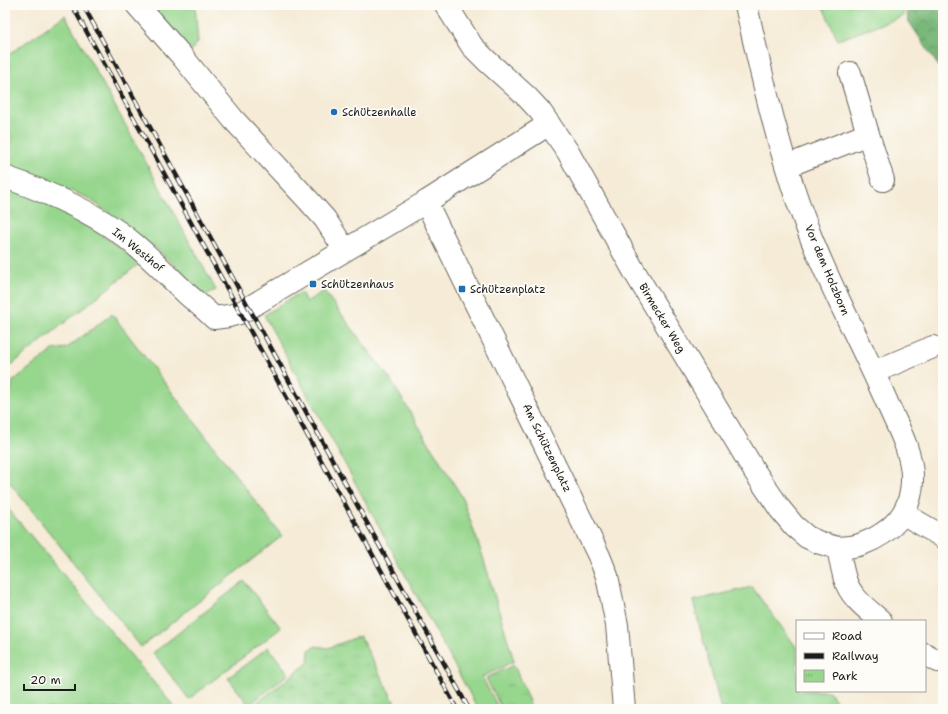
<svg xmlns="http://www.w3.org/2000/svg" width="948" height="714" font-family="'Shantell Sans',sans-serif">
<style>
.grass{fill:#96d68d;stroke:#597954}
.forest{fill:url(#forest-crowns);stroke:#4a6a4a}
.park{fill:url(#park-tufts);stroke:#597954}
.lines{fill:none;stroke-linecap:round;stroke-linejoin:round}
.minor-casing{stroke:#68645d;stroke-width:24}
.minor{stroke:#fff;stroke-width:22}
.rail-casing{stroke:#1c1c1c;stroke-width:4.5}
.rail{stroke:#fdfcf7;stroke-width:3;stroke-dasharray:9;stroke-linecap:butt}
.poi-dot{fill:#1f6fb2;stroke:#fdfcf7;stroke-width:1.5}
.labels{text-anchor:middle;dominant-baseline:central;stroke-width:3.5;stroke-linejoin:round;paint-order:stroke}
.poi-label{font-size:11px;fill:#1c1c1c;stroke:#fdfcf7;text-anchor:start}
.street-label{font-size:11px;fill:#1c1c1c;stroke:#fdfcf7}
</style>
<defs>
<pattern id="forest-crowns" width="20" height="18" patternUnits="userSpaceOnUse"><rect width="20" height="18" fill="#78b778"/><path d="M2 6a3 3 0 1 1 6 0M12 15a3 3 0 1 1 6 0" fill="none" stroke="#629462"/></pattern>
<pattern id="park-tufts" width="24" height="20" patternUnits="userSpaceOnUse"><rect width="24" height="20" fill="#96d68d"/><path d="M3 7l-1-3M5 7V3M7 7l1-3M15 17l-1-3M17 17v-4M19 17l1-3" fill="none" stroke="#81b779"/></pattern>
</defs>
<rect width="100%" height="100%" fill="#fdfcf7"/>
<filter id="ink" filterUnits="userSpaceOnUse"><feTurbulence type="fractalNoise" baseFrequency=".025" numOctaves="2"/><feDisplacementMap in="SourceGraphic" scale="8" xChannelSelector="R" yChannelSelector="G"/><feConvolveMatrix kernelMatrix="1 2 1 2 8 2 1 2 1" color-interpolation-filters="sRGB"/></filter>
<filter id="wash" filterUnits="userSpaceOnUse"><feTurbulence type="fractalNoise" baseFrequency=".012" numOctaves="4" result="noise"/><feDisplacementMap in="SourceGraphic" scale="16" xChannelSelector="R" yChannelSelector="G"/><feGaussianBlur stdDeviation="0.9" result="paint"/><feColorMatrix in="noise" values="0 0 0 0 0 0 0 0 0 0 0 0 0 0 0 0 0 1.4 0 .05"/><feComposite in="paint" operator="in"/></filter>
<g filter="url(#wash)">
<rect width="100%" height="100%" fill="#f5ebd6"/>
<!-- grass -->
<g class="grass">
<path d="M146 5H195L198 42 188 55Z"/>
<path d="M822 5H902L904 16 838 40Z"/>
<path d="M65 15 216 290 205 295 158 250 88 198 5 164V159L12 139 5 129V57Z"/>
<path d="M5 188 26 193 92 228 140 263 5 370Z"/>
<path d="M324 291 390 379 462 497 483 557 514 661 482 677 499 709H478L264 315 301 292 306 302Z"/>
<path d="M112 314 282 536 141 647 5 477V397L10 393 13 381 53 350 67 348Z"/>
<path d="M5 505 176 709H5Z"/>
<path d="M244 581 281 628 189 699 153 653Z"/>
<path d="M752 587 797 648V691H829L842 709H721L693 601Z"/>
<path d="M268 647 289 674 249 705 228 678Z"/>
</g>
<!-- forest -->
<path class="forest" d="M906 5H943V73L908 20Z"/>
<!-- park -->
<g class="park">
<path d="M360 636 398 709H249L308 663 309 650 316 646 328 648Z"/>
<path d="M514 665 532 709H502L486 678Z"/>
</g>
</g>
<g filter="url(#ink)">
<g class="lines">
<defs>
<g id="minor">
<path d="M137 5 181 55 233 119 309 201 325 219 345 250"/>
<path d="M446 5 472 46 487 61 527 97 540 111 568 152 634 271 755 472 780 509 794 526 807 537 820 543 838 548C840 558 842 569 845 579 850 597 867 609 881 621"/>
<path d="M746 5C763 82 781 161 810 235 833 293 864 349 889 407 899 429 913 455 912 480 912 512 891 533 862 544 855 547 846 547 838 548"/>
<path d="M850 73 868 134 883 180"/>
<path d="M787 166 868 134"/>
<path d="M5 177C42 190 88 210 120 233 145 251 165 273 187 294 196 302 206 310 214 318L229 316 240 313 426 202 549 124"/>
<path d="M426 202 599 556 607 576 617 625 624 709"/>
<path d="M874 372 933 347"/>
<path d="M904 514 943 537"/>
<path d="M925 654 937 661 943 662"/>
</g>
</defs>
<!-- minor casing -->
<use href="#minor" class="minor-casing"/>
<!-- minor -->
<use href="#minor" class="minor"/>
<defs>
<g id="rail">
<path d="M72 5 457 709"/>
<path d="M83 5 469 709"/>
</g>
</defs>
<!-- rail casing -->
<use href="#rail" class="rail-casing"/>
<!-- rail -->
<use href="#rail" class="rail"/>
</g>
</g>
<!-- markers -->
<g class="poi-dot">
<circle cx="334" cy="112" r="4"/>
<rect x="309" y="280" width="8" height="8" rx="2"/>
<rect x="458" y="285" width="8" height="8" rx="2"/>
</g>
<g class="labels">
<!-- poi labels -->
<g class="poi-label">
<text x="342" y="112">Schützenhalle</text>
<text x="321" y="284">Schützenhaus</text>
<text x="470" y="289">Schützenplatz</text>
</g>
<!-- street labels -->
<g class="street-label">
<text transform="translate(138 250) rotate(39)">Im Westhof</text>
<text transform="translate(827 270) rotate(67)">Vor dem Holzborn</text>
<text transform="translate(662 318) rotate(59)">Birmecker Weg</text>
<text transform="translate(547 448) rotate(64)">Am Schützenplatz</text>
</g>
</g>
<!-- margin -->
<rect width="948" height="714" fill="none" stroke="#fdfcf7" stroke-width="20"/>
<!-- legend -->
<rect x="796" y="620" width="130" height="72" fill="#fdfcf7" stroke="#a3a29f"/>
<rect x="804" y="633" width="20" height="6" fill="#ffffff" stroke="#a3a29f"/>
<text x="832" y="640" font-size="12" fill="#1c1c1c">Road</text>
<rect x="804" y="653" width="20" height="6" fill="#1c1c1c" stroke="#a3a29f"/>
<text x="832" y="660" font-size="12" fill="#1c1c1c">Railway</text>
<rect x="804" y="670" width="20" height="12" fill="url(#park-tufts)" stroke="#a3a29f"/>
<text x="832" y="680" font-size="12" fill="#1c1c1c">Park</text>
<!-- scale -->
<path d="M24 684v6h51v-6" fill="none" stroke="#1c1c1c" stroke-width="2"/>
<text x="30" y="684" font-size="12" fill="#1c1c1c" stroke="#fdfcf7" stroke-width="3" paint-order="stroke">20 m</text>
</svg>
